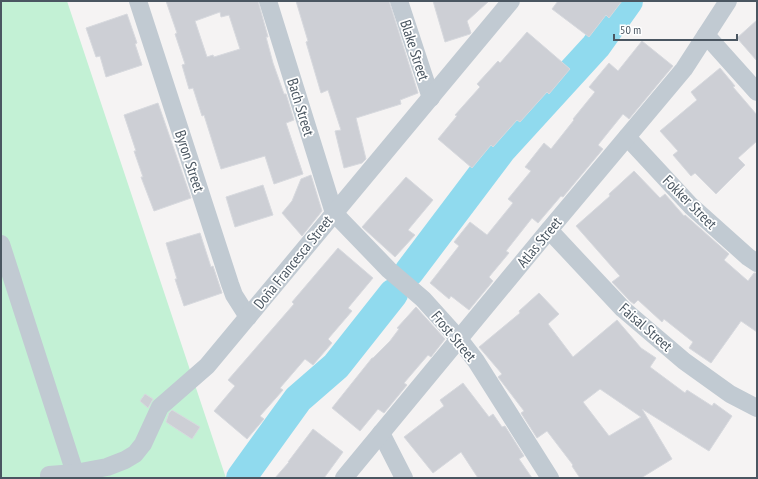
<svg xmlns="http://www.w3.org/2000/svg" width="758" height="479" font-family="'PT Sans Narrow',sans-serif">
<style>
.green{fill:#c3f1d5}
.lines{fill:none;stroke-linecap:round;stroke-linejoin:round}
.river{stroke:#90daee;stroke-width:30}
.building{fill:#cdcfd5;stroke:#d7d9de;fill-rule:evenodd}
.street{stroke:#c1cad2;stroke-width:18}
.labels{text-anchor:middle;dominant-baseline:central;stroke-width:3.5;stroke-linejoin:round;paint-order:stroke}
.street-label{font-size:15px;fill:#4a5661;stroke:#fff}
</style>
<rect width="100%" height="100%" fill="#f5f3f3"/>
<!-- green -->
<path class="green" d="M1 1H67L226 478H1Z"/>
<g class="lines">
<!-- river -->
<g class="river">
<path d="M409 272 501 150 596 46 628 1"/>
<path d="M241 478 298 399 336 366 393 294"/>
</g>
</g>
<!-- building -->
<g class="building">
<path d="M166 1H258L268 37H266L273 63 284 94H286L294 120 286 123 303 174 274 184 265 156 221 169 204 115 202 116 193 88 189 89 182 65 185 64 175 34 177 33ZM220 12 221 17 229 15 240 49 214 57 213 55 207 57 195 21Z"/>
<path d="M296 1H389L418 93 400 100 401 104 356 118 366 159 362 163 344 168 335 131 341 130 328 90 321 93 306 42 308 41Z"/>
<path d="M433 1H489L467 21 471 33 470 34 445 42Z"/>
<path d="M558 1H622L609 18 606 15 589 37 552 9Z"/>
<path d="M127 14 137 43 135 44 142 65 106 77 100 56 96 57 86 28Z"/>
<path d="M757 20V61L737 38Z"/>
<path d="M527 32 570 69 549 94 547 92 520 122 517 120 493 147 491 145 472 168 438 139 457 116 455 115 480 87 477 84 498 61 500 63Z"/>
<path d="M642 41 673 66 629 119 623 114 598 145 603 149 563 197 561 196 538 223 532 218 506 251 509 253 489 277 493 281 469 310 451 296 449 299 430 283 459 246 454 242 470 222 487 235 513 203 508 199 531 171 525 167 544 143 551 149 574 120 573 119 595 92 589 87 609 63 618 71Z"/>
<path d="M720 68 735 86 733 87 757 115V141L738 158 745 165 716 194 695 173 691 176 673 155 678 151 660 131 697 100 691 92Z"/>
<path d="M158 103 191 198 154 211 141 177H143L134 151H136L124 115Z"/>
<path d="M634 171 660 198 665 194 684 216 685 215 729 254 724 260 748 281 754 273H757V332L741 321 711 363 689 348 693 342 664 319 662 322 638 300 634 304 630 301 612 282 620 276 576 226 610 196 609 194Z"/>
<path d="M311 175 322 211 302 236 282 213 292 201 301 179Z"/>
<path d="M406 177 433 200 408 230 415 235 395 257 362 227Z"/>
<path d="M263 185 273 215 235 227 226 197Z"/>
<path d="M200 233 211 267 213 266 222 293 184 306 175 279H177L166 243Z"/>
<path d="M338 248 373 278 348 308 352 311 328 339 332 343 313 365 305 359 280 388 283 390 260 416 264 419 247 439 214 411 235 386 228 380 294 304 292 302Z"/>
<path d="M539 293 559 314 548 324 573 357 617 320 641 348 656 358 650 367 685 393 687 390 712 406 714 403 732 416 709 451 642 409 672 459 641 478H580L572 466 573 465 547 431 537 438 521 413 524 411 498 377 502 374 479 347 520 313 519 311ZM600 389 641 417 609 436 583 402Z"/>
<path d="M416 307 445 339 431 357 428 355 404 383 407 385 384 413 378 409 360 431 332 408 372 358H373L390 341 399 329 397 328Z"/>
<path d="M463 383 489 417 493 414 502 427 505 426 524 456 519 459 532 478H478L461 452 433 473 404 437 444 406 440 400Z"/>
<path d="M145 394 153 399 148 408 140 401Z"/>
<path d="M172 410 200 427 192 439 166 422 169 413Z"/>
<path d="M313 429 343 452 324 478H275L289 462H288Z"/>
</g>
<g class="lines">
<!-- street -->
<g class="street">
<path d="M138 1 230 284 234 295 248 317"/>
<path d="M268 1 334 213 389 270 423 299 459 339 476 361 550 478"/>
<path d="M399 1 431 98"/>
<path d="M706 35 757 92"/>
<path d="M627 137 691 206 748 257 757 263"/>
<path d="M549 230 623 309 684 361 730 394 757 408"/>
<path d="M1 244 75 473"/>
<path d="M381 433 404 478"/>
<path d="M49 475 75 473 107 467 125 460 135 454 143 444 160 407 207 366 511 1"/>
<path d="M344 478 549 230 684 69 728 1"/>
</g>
</g>
<g class="labels">
<!-- street labels -->
<g class="street-label">
<text transform="translate(415 50) rotate(72)">Blake Street</text>
<text transform="translate(301 107) rotate(73)">Bach Street</text>
<text transform="translate(190 161) rotate(72)">Byron Street</text>
<text transform="translate(690 202) rotate(45)">Fokker Street</text>
<text transform="translate(539 242) rotate(-50)">Atlas Street</text>
<text transform="translate(293 262) rotate(-51)">Doña Francesca Street</text>
<text transform="translate(646 327) rotate(41)">Faisal Street</text>
<text transform="translate(454 336) rotate(50)">Frost Street</text>
</g>
</g>
<!-- border -->
<rect width="758" height="479" fill="none" stroke="#4a5661" stroke-width="4"/>
<!-- scale -->
<path d="M614 34v6h123v-6" fill="none" stroke="#4a5661" stroke-width="2"/>
<text x="620" y="34" font-size="12" fill="#4a5661" stroke="#ffffff" stroke-width="3" paint-order="stroke">50 m</text>
</svg>
